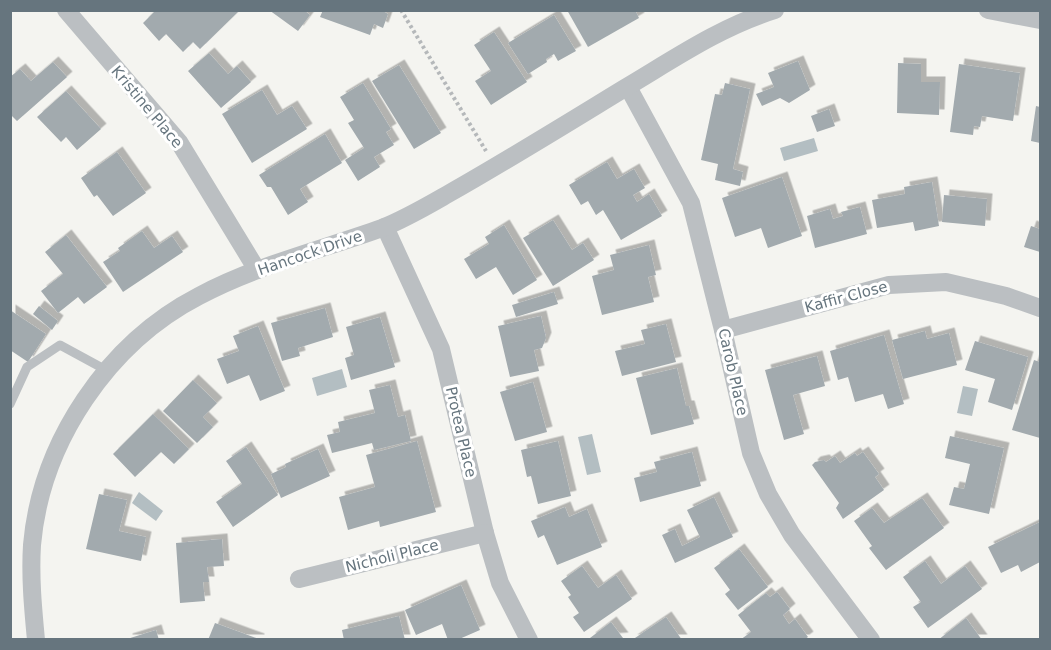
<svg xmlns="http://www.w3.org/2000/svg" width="1051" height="650" font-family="'DejaVu Sans',sans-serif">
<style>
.water{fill:#b3bec2}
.building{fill:#a2aaae;filter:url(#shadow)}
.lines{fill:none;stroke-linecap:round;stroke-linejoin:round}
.path{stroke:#b5b8ba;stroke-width:4;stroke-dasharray:3 3;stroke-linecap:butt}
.lane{stroke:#bbbfc2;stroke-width:9}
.street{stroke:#bbbfc2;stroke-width:18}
.labels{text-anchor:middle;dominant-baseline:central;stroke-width:6;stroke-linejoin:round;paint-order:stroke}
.street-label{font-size:15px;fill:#66757e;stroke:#fff}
</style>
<defs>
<filter id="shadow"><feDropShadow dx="5.5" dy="-5.5" stdDeviation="0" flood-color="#0004"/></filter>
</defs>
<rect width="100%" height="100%" fill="#f4f4f0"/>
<!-- water -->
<g class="water">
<path d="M814 138 818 151 784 161 780 148Z"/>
<path d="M342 369 347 387 317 396 312 378Z"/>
<path d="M963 386 978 389 972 416 957 413Z"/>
<path d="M592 434 601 472 587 475 578 437Z"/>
<path d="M139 492 163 511 156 521 132 503Z"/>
</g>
<!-- building -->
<g class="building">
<path d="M156 10H240L200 49 193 42 183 52 166 34 159 41 143 23Z"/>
<path d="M269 10H304L310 15 298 31Z"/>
<path d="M323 10H381L388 14 383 28 374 24 370 35 320 17Z"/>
<path d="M567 10H635L639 18 588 47Z"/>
<path d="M554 15 576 51 558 61 554 54 546 59 547 62 528 74 508 43Z"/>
<path d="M494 32 527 82 491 105 475 81 491 71 474 45Z"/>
<path d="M209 53 228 74 237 66 251 82 221 108 188 71Z"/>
<path d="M798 61 810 90 789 103 780 98 762 106 756 94 774 87 768 73Z"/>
<path d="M53 62 67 77 17 121 10 114V77L20 69 31 81Z"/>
<path d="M898 63 921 64V82H940L939 115 897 113Z"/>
<path d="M959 64 1020 73 1013 121 982 116 980 127 974 126 973 135 950 132Z"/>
<path d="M399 65 441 133 414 149 372 81Z"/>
<path d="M363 83 391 129 386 132 394 145 374 157 380 167 358 181 345 160 364 148 348 123 354 120 340 97Z"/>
<path d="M725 83 750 89 733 169 743 172 740 186 715 180 718 164 701 160 715 94 722 95Z"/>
<path d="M262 90 277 115 292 106 307 129 252 163 222 114Z"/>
<path d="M66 91 101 129 77 150 66 137 61 142 37 117Z"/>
<path d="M1036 106 1040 107V143L1031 141Z"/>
<path d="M829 109 835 126 817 132 811 116Z"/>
<path d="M325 134 342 163 300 189 308 202 288 215 271 187H267L259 175Z"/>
<path d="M117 152 146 193 113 216 97 195 94 197 81 178Z"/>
<path d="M607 162 617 179 634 169 645 188 633 195 637 202 649 194 662 216 621 240 603 210 596 215 588 201 581 205 569 185Z"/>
<path d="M782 177 802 236 768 248 761 228 735 237 722 198Z"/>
<path d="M932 182 939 226 915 231 913 222 877 228 872 200 905 194 904 187Z"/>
<path d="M944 195 987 199 985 226 942 222Z"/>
<path d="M860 207 867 234 815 248 807 216 830 209 833 219 843 216 841 212Z"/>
<path d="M553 220 572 250 583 243 594 260 553 286 523 238Z"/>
<path d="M504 225 537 280 513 295 496 267 476 279 464 259 489 244 485 237Z"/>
<path d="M1031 226 1040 229V252L1024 247Z"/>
<path d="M142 231 154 248 172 236 183 252 123 292 103 262 120 251 118 248Z"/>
<path d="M66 235 107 287 84 304 78 297 58 313 41 291 63 274 45 252Z"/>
<path d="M649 245 656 275 648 277 654 302 602 315 592 276 614 270 610 255Z"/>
<path d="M554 292 558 304 516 317 512 305Z"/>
<path d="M39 306 58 321 52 330 33 314Z"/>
<path d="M325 308 333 337 298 348 300 356 282 361 271 323Z"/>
<path d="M10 310 46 334 28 362 10 350Z"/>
<path d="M541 316 546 338 542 348 534 350 539 371 510 377 498 326Z"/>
<path d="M380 317 395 367 351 380 345 358 354 355 346 327Z"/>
<path d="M666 324 676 362 622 376 615 351 645 344 641 330Z"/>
<path d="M258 326 285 391 260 401 249 375 227 384 217 359 239 351 233 336Z"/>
<path d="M925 331 927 339 949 333 957 365 903 379 892 340Z"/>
<path d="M884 335 904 404 888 409 883 394 855 402 848 377 838 380 830 351Z"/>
<path d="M975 341 1028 357 1012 410 988 402 995 379 965 370Z"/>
<path d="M817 356 825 386 793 395 804 434 784 440 765 370Z"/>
<path d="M1034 360 1040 362V438L1012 430Z"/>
<path d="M677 368 686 406H689L694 424 651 435 636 378Z"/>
<path d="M193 380 217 403 203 417 213 427 197 443 163 411Z"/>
<path d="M533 382 547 432 515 441 500 392Z"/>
<path d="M390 385 398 417 405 415 411 441 374 450 372 443 332 453 327 435 340 432 338 422 375 413 369 390Z"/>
<path d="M153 414 189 449 174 464 161 452 135 477 113 454Z"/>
<path d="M950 436 1004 448 989 514 949 505 954 487 964 489 970 464 945 458Z"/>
<path d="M417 441 436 512 380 527 379 521 348 530 339 497 375 487 366 455Z"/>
<path d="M558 441 571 496 538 504 531 476 527 477 521 450Z"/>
<path d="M246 447 278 495 233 527 216 502 242 484 226 461Z"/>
<path d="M318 449 330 476 281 498 271 474 286 467 285 464Z"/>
<path d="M692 452 701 486 640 502 634 478 657 472 654 462Z"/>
<path d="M863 452 879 474 875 477 884 490 843 519 836 508 839 503 812 465 815 462 824 460 826 462 835 456 840 463 855 453 857 456Z"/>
<path d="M99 494 127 500 119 531 146 537 141 561 86 549Z"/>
<path d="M714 497 733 537 675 563 662 535 675 529 682 546 700 537 687 510Z"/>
<path d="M922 498 944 528 886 570 869 548 872 546 854 521 872 508 884 523Z"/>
<path d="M565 507 569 517 587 509 602 547 557 565 544 535 538 538 531 521Z"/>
<path d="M1040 522V562L1021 572 1018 565 1001 573 988 547Z"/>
<path d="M222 539 224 566 207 567 209 582H203L205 601 180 603 176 543Z"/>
<path d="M739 549 768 587 738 610 725 594 730 590 714 568Z"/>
<path d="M925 561 941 584 965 566 982 589 928 628 913 607 921 602 903 577Z"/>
<path d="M582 566 598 588 616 575 632 599 584 632 573 617 579 613 568 597 571 595 561 581Z"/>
<path d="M461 585 480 630 457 640H448L442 624 416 635 405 610Z"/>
<path d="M777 592 790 609 783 615 789 624 795 619 808 637 804 640H740L751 632 738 615 766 593 770 597Z"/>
<path d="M399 616 405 640H344L342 630Z"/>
<path d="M666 617 682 640H632Z"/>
<path d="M966 618 982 640H938Z"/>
<path d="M611 622 623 638 592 640 590 638Z"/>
<path d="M215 623 259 639V640H208Z"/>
<path d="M156 630 159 640H127V639Z"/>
</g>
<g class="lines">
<!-- path -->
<path class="path" d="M401 10 486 151"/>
<!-- lane -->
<path class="lane" d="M10 404 27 367 60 345 106 370"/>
<!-- street -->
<g class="street">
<path d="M66 10 179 142 257 270"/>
<path d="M988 10 1040 20"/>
<path d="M628 87 691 203 723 330 751 453 768 494 792 535 871 640"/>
<path d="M385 227 441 349 485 533 500 583 529 640"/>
<path d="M723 330 889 285 946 282 1006 296 1040 308"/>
<path d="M299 579 485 533"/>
<path d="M36 640C33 608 30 577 32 545 41 442 108 343 199 296 257 265 321 250 382 228 405 219 427 206 448 194 508 160 566 124 625 88 674 59 720 27 775 10"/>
</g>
</g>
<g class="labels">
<!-- street labels -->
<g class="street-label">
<text transform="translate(147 107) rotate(50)">Kristine Place</text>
<text transform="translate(310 253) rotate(-19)">Hancock Drive</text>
<text transform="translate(846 297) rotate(-15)">Kaffir Close</text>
<text transform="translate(733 372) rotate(77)">Carob Place</text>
<text transform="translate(461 432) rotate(77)">Protea Place</text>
<text transform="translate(392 556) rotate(-14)">Nicholi Place</text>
</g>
</g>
<!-- border -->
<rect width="1051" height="650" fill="none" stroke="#66757e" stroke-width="24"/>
</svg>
